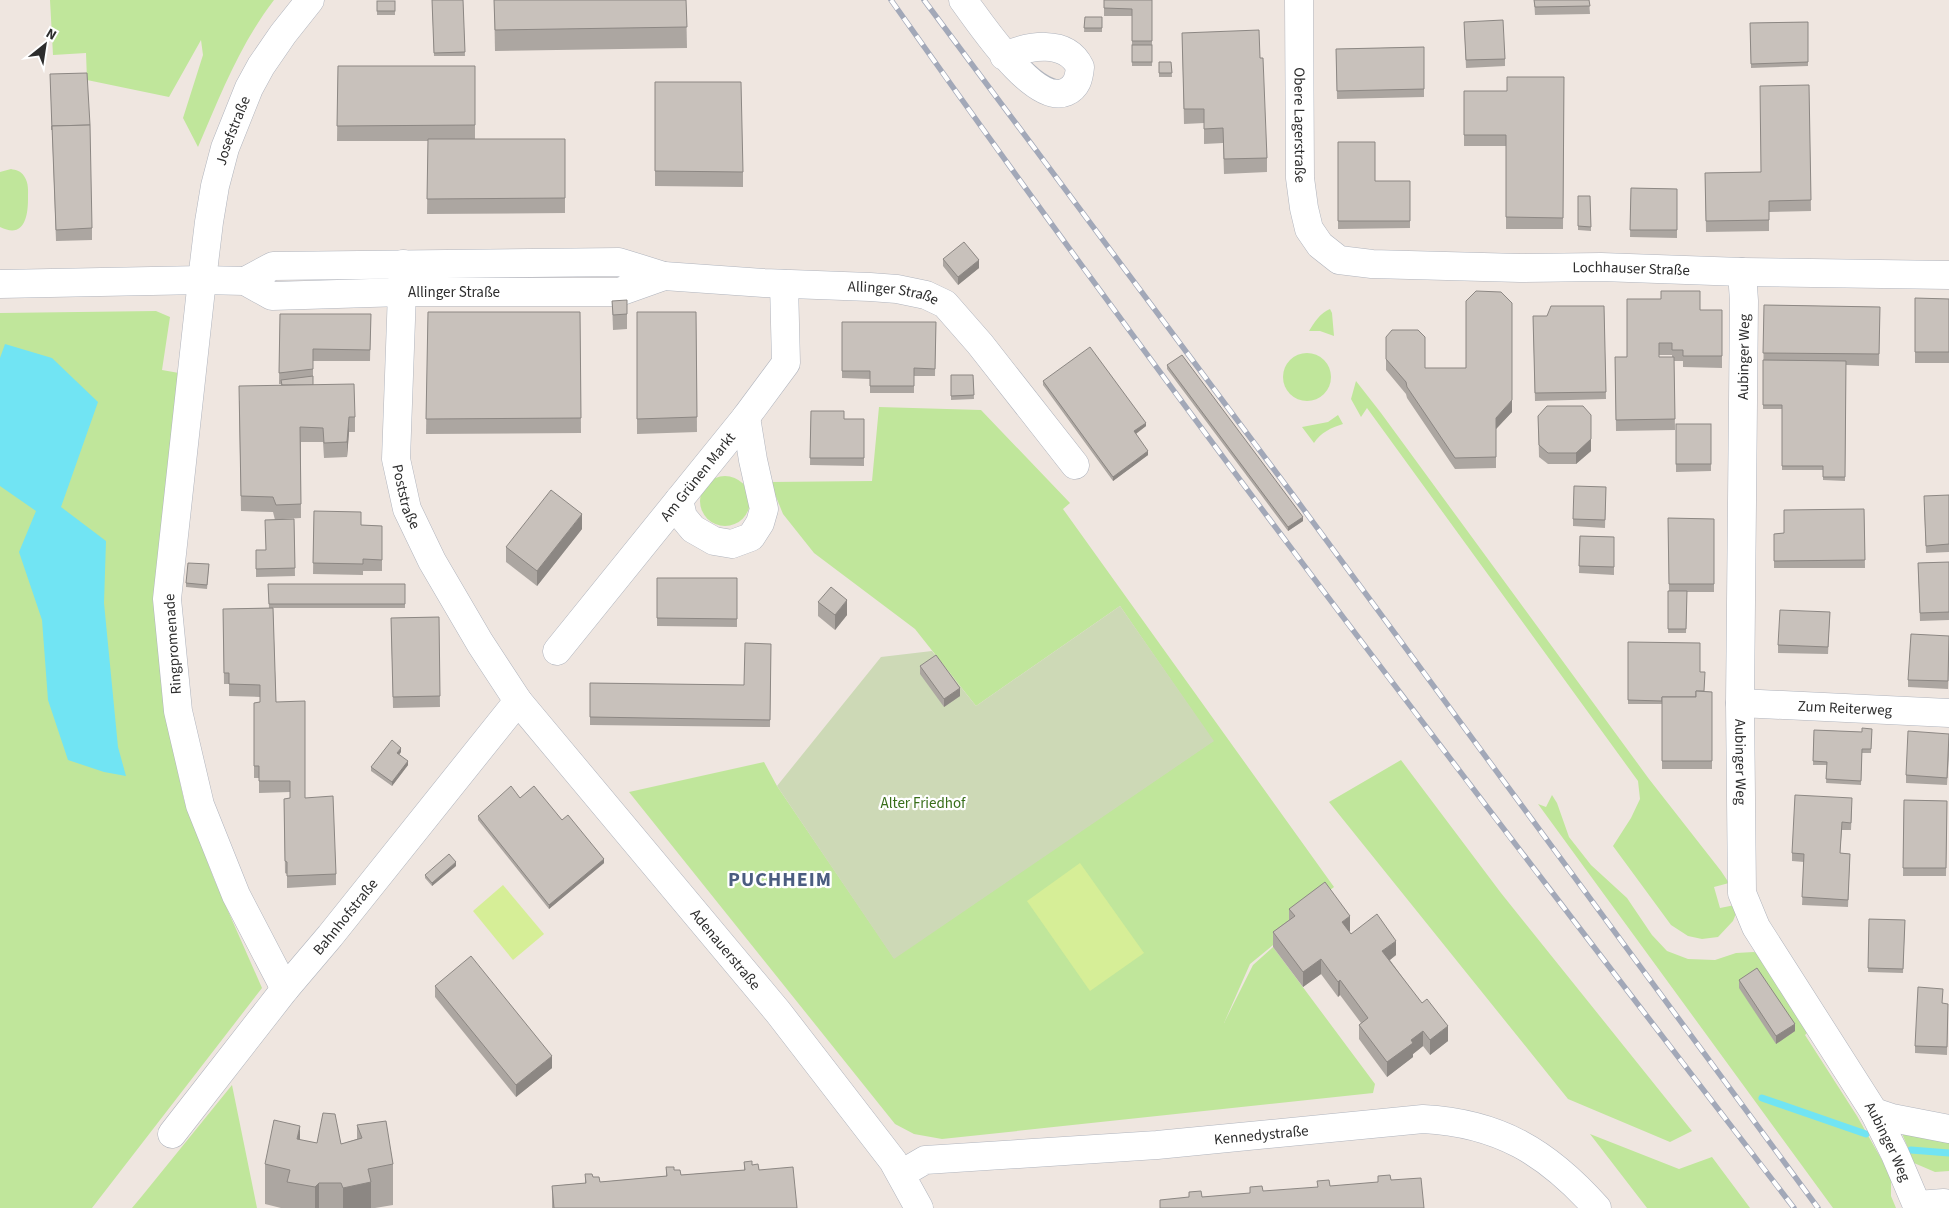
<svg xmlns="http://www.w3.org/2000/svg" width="1949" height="1208" font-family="'Source Sans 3',sans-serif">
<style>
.green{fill:#c0e69b}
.cemetery{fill:#cdd9b6}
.pitch{fill:#d6ee97}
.water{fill:#71e4f3}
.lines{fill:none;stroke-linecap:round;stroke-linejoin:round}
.stream{stroke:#71e4f3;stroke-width:7}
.minor-casing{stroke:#b0b4bd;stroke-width:29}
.minor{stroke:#fff;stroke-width:28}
.rail-casing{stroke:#a2a8b8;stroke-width:5.5}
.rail{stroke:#fff;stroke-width:4;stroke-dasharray:11;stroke-linecap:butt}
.wall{fill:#aca6a1;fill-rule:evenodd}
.shaded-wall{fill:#8c8783}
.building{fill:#c8c1bb;stroke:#8c8783}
.labels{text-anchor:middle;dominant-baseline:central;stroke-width:4.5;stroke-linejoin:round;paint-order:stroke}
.street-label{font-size:15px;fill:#2d2d2d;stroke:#fff}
.park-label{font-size:15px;fill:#386e19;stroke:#fff}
.district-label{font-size:20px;font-weight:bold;letter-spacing:1px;fill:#4b5d80;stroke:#fff}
</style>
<rect width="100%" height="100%" fill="#efe6e0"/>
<!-- green -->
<g class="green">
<path d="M50 0H274C239 46 221 94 198 147L183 118 203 55 201 40 169 97 87 80 86 53 53 55Z"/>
<path d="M11 169C16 170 21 171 24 176 29 183 28 191 28 199 28 217 24 239 0 227V172Z"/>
<path d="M1330 309 1332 313 1334 336 1320 331H1309C1314 323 1320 313 1330 309Z"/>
<path d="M156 311 170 317 162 370 179 373 164 709 184 800 214 879 262 988 92 1208H0V313Z"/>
<circle cx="1307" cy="377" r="24"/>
<path d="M1356 381 1381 413 1649 779 1721 871 1729 883 1714 887 1720 908 1735 905 1737 911 1733 921 1718 937 1702 939 1688 936 1671 925 1613 846 1631 818 1640 799 1638 781 1367 408 1361 417 1351 399Z"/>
<path d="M879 407 981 410 1070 503 1063 509 1334 887 1285 924 1289 932 1250 964 1224 1023 1253 965 1273 947 1375 1084 1373 1093 942 1139 914 1134 895 1124 629 792 764 762 777 786 894 958 1213 741 1120 606 976 706 915 629 814 553 783 514 770 482 872 481Z"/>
<path d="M1338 415 1343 424C1331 428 1321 432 1314 443L1302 427 1328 422Z"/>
<circle cx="725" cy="501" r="25"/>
<path d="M1401 760 1501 893 1692 1131 1670 1142 1568 1099 1329 802Z"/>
<path d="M1552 795 1557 803 1569 837 1591 865 1627 898 1652 935 1667 951 1688 959 1715 960 1736 953 1754 952 1769 958 1810 1030 1805 1035 1857 1116 1891 1176V1196L1896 1208H1833L1538 804 1546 807Z"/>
<path d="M232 1085 257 1208H132L142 1196Z"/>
<path d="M1899 1126 1949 1135V1171L1935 1172 1914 1163Z"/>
<path d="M1590 1134 1679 1169 1712 1157 1750 1208H1647Z"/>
</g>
<!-- cemetery -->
<path class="cemetery" d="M1120 606 1214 741 894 959 777 786 881 657 932 651 976 706Z"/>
<!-- pitch -->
<g class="pitch">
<path d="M1080 863 1144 953 1090 991 1027 901Z"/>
<path d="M503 885 544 934 513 960 473 911Z"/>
</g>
<!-- water -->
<path class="water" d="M5 344 52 358 98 402 61 507 106 541 104 603 118 747 126 776 104 772 68 760 48 700 42 620 19 552 36 511 0 486V358Z"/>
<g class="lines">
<!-- stream -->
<g class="stream">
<path d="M1762 1098 1866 1134"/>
<path d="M1911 1150 1949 1153"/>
</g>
<defs>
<g id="minor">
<path d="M963 0C979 21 1034 106 1066 92 1077 87 1079 78 1080 67 1066 38 1028 46 1004 56"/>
<path id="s1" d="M1299 0 1300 178 1304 208 1309 229 1320 245 1339 260 1372 264 1520 268 1601 267 1742 272 1949 275"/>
<path id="s2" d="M403 264 396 459 407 509 432 561 480 643 518 701 778 1012 893 1161 919 1208"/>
<path id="s3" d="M1742 272 1744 301 1740 703 1742 893 1756 927 1874 1112 1895 1154 1918 1208"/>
<path id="s4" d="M245 281 273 266 619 262 664 276 764 283 870 287 897 289 926 295 945 304 980 344 1075 465"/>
<path id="s5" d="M0 284 202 280 245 281 272 296 403 292H619L664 276"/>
<path d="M679 500 683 517 693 529 714 541 732 544 751 537 760 523 764 509 753 460 746 417"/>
<path id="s6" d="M557 651 746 417 786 363 784 284"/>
<path id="s7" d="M1740 703 1949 713"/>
<path id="s8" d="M285 989 236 895 200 805 178 711 167 599 202 280 209 222 215 186 225 148 249 88 261 66 283 34 310 0"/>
<path d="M1874 1112 1892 1118 1949 1129"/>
<path id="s9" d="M172 1134 285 989 330 936 518 701"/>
<path id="s10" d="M901 1174 925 1160 1157 1145 1423 1119C1499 1123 1547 1152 1597 1208"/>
<path d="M1917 1205 1944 1203 1949 1204"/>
</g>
</defs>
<!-- minor casing -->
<use href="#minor" class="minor-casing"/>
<!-- minor -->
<use href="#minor" class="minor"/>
<defs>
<g id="rail">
<path d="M891 0C1181 411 1488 809 1794 1208"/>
<path d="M924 0 1293 495 1818 1208"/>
</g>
</defs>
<!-- rail casing -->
<use href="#rail" class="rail-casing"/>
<!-- rail -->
<use href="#rail" class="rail"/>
</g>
<!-- wall -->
<g class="wall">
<path d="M432 0H463L465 56H434Z"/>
<path d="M494 0H686L687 48 495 51Z"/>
<path d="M1104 0H1152V66H1132V16H1104Z"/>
<path d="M1534 0H1589L1590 14 1535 15Z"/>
<rect x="377" y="1" width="18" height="14"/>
<path d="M1085 17H1102V32H1084Z"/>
<path d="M1464 22 1505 59V66L1466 68Z"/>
<path d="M1808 22V66L1751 68 1750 23Z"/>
<path d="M1182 33 1260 58 1267 158V172L1224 174 1223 143 1204 144V123L1184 124Z"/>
<path d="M1424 47V97L1337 99 1336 49Z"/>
<path d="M1159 62H1171L1172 77H1159Z"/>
<path d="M338 66H475V139H565V213L427 214 428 141H337Z"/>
<path d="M50 74 92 228V240L56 241Z"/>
<path d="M1564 77 1563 229H1506V146H1464V91H1507Z"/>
<path d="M655 82 743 172V187L655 186Z"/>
<path d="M1809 85 1811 211 1769 212V231L1706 232 1705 173 1761 172Z"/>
<path d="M1338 142 1375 181H1410V228L1338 229Z"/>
<path d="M1631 188 1677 189V238L1630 237Z"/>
<path d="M1578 196H1590L1591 231 1578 230Z"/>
<path d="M943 259 979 268 958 285 943 266Z"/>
<path d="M1915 298 1949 299V363H1915Z"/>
<path d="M1661 299 1700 310H1722V368L1683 367V361H1674L1675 430 1616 431 1615 357H1627ZM1659 355H1672V357H1659Z"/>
<path d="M612 301 627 314V329L613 330Z"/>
<path d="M1764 305 1880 307 1879 366 1846 365 1845 481 1823 480V470H1782V409H1763Z"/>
<path d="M1604 306 1606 399 1535 401 1533 316H1547Z"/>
<path d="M428 312H580L581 433 426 434Z"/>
<path d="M637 312H696L697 432 637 434Z"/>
<path d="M280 314H371L370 361H313V385L355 417V432H349L347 457 324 458 323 442H301V518L283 519H294L295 576 256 577V550H266L275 520 273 512 241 511 239 401 281 385V384H279Z"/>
<path d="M842 322H936L935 376H914V393H870V379L842 378Z"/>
<path d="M1386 337 1425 368H1466L1512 412 1496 429V468L1455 469 1407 398 1406 394 1386 370Z"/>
<path d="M1167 365 1303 521 1288 531 1167 369Z"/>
<path d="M951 375H973L974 399 951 400Z"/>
<path d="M1043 381 1146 426 1136 434 1148 455 1113 481 1043 385Z"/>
<path d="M811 411 844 419H864V466L810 465Z"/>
<path d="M1538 416 1591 451 1576 464H1548L1539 457Z"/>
<path d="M1676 424H1711V471L1676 472Z"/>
<path d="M1606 487 1605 528 1573 526V519Z"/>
<path d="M1949 495V552L1926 553 1924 503Z"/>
<path d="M1864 509 1865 568H1774V534L1784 533Z"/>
<path d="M314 511 361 525 382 526V571H363V575L313 574Z"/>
<path d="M1668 518 1714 519V592H1687L1686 633H1668L1669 591Z"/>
<path d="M582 529 537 586 506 562V547Z"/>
<path d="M1580 536 1614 537V575L1579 573Z"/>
<path d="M1949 562V620L1920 621 1918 563Z"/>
<path d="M209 564 207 589 186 587V583Z"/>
<path d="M657 578H737V627L657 626Z"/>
<path d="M268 584H405V608H273L276 702 305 798 336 874V885L287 888V874L285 873 284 799 290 798V792L259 793V778H254V703L260 702V697L229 696V684H224L223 609 269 608Z"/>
<path d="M818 602 847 615 835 630 818 616Z"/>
<path d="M1830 612 1828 654 1778 653V645Z"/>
<path d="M439 617 440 707 393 708 391 618Z"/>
<path d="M1949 636V661L1948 689 1908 687V680Z"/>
<path d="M1628 642 1700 672 1704 691 1712 692V769H1662V704H1628Z"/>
<path d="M771 644 770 727 590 725V683L744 685Z"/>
<path d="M920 666 960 696 944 707 920 674Z"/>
<path d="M1872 729 1871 753H1862L1861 785 1826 783 1827 765H1813L1814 730 1862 732Z"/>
<path d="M1949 734V755L1947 785 1906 783V775Z"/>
<path d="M401 752 399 755 408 765 392 786 371 771V767Z"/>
<path d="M520 798 562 820 604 863 549 909 478 820V816Z"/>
<path d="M1904 800 1947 801 1946 876H1903Z"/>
<path d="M1852 806 1851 830H1842L1840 853 1850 854 1848 907 1802 905 1804 862 1792 861V853Z"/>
<path d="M456 866 432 886 425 878V875Z"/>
<path d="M1289 909 1350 931 1349 932 1351 934 1396 955 1390 960 1448 1041 1430 1055 1423 1046 1413 1054V1057L1387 1077 1359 1039V1025L1361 1023 1340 995 1338 997 1321 974 1303 987 1273 947V932L1289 920Z"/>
<path d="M1869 919 1905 920 1903 973 1868 972Z"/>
<path d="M1739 980 1795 1031 1776 1044 1739 988Z"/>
<path d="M435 986 552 1068 516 1097 435 997Z"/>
<path d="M1942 1003 1948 1012 1947 1055 1915 1053V1046Z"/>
<path d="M357 1125 393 1164V1205L375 1208H281L265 1204V1164L300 1140 317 1143 341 1144 357 1139Z"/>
<path d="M744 1162 752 1165 759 1170 797 1208H552V1186L585 1183V1174L593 1177 600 1182 666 1176V1167L674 1170 681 1175 744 1170Z"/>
</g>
<!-- shaded-wall -->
<g class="shaded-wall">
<path d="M979 260V268L958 285V277Z"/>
<path d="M1512 400V412L1496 429V418Z"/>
<path d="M349 417V432L347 457V442Z"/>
<path d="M1146 423V426L1134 435V431Z"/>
<path d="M1591 427V451L1576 464V453Z"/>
<path d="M1148 451V455L1113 481V477Z"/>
<path d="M582 514V529L537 586V571Z"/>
<path d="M1303 517V521L1288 531V527Z"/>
<path d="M847 600V615L835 630V615Z"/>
<path d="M960 688V696L944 707V699Z"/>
<path d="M401 748V752L397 757V753Z"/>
<path d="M408 761V765L392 786V782Z"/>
<path d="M604 859V863L549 909V905Z"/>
<path d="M456 862V866L432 886V883Z"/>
<path d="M1350 916V931L1342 937V922Z"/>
<path d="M1396 941V955L1382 966V951Z"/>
<path d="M1321 959V974L1303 987V972Z"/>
<path d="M1340 980V995L1338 997V982Z"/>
<path d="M1795 1024V1031L1776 1044V1036Z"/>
<path d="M1448 1026V1041L1430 1055V1040Z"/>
<path d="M1423 1031V1046L1413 1054V1057L1387 1077V1062L1411 1040Z"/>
<path d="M552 1056V1068L516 1097V1085Z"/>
<path d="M300 1126V1167L297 1139Z"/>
<path d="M371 1182V1208H343V1188Z"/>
<path d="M319 1183V1208H315V1187Z"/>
</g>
<!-- building -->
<g class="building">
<path d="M432 0H463L465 52 434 53Z"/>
<path d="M494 0H686L687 27 495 30Z"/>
<path d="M1104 0H1152V41H1132V9L1104 8Z"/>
<path d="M1534 0H1589L1590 6 1535 7Z"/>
<rect x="377" y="1" width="18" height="10"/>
<path d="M1085 17H1102V28H1084Z"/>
<path d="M1503 20 1505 59 1466 60 1464 22Z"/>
<path d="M1808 22V62L1751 64 1750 23Z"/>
<path d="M1259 30 1260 58H1263L1267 158 1224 159 1223 128 1204 129V109H1184L1182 33Z"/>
<rect x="1132" y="45" width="20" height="17"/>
<path d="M1424 47V89L1337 91 1336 49Z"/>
<path d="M1159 62H1171L1172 73H1159Z"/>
<path d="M338 66H475V125L337 126Z"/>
<path d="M87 73 90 125 52 126V130L50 74Z"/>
<path d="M1507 77H1564L1563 218 1506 217V135H1464V91H1507Z"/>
<path d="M655 82H741L743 172 655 171Z"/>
<path d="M1809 85 1811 200 1769 201V220L1706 221 1705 173 1761 172 1760 86Z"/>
<path d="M90 125 92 228 56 230 52 126Z"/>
<path d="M428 139H565V198L427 199Z"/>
<path d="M1338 142H1375V181H1410V221H1338Z"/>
<path d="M1631 188 1677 189V230H1630Z"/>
<path d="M1578 196H1590L1591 227 1578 226Z"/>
<path d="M964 242 979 260 958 277 943 259Z"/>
<path d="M1476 291 1501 292 1512 303V400L1496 418V457L1455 458 1407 387 1406 382 1386 359V337L1392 330H1418L1425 337V368H1466V301Z"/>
<path d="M1661 291H1700V310H1722V356H1683V350H1672V343H1659V357H1674L1675 419 1616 420 1615 357H1627V299H1661Z"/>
<path d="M1915 298 1949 299V352H1915Z"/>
<path d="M627 300V314L613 315 612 301Z"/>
<path d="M1764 305 1880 307 1879 354 1763 353Z"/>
<path d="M1551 306H1604L1606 392 1535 393 1533 316H1547Z"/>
<path d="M428 312H580L581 418 426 419Z"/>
<path d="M637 312H696L697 417 637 419Z"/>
<path d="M280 314H371L370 350 313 349V369L279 373Z"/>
<path d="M842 322H936L935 369 914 368V386H870V371H842Z"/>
<path d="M1090 347 1146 423 1134 431 1148 451 1113 477 1043 381Z"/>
<path d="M1182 355 1303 517 1288 527 1167 365Z"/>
<path d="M1763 360 1846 361 1845 477H1823V466H1782V405H1763Z"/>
<path d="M951 375H973L974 395 951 396Z"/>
<path d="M313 376V385H282L281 380Z"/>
<path d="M354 384 355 417H349L347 442 324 443 323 428 300 427 301 504 276 505 273 497 241 496 239 386Z"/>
<path d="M1547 406H1583L1591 415V439L1576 453H1548L1539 445 1538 416Z"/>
<path d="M811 411H844V419H864V458H810Z"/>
<rect x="1676" y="424" width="35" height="40"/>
<path d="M1574 486 1606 487 1605 520 1573 519Z"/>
<path d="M551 490 582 514 537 571 506 547Z"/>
<path d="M1949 495V544L1926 546 1924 496Z"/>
<path d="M1864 509 1865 560 1774 561V534L1784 533V510Z"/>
<path d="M314 511 361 512V525L382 526V560L363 559V564L313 563Z"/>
<path d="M1668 518 1714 519V584H1669Z"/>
<path d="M294 519 295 568 256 569V550H266L265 520Z"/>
<path d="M1580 536 1614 537V567L1579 566Z"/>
<path d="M1949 562V612L1920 613 1918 563Z"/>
<path d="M188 563 209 564 207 585 186 583Z"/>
<path d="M657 578H737V619L657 618Z"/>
<path d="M268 584H405V604H269Z"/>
<path d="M831 587 847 600 835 615 818 602Z"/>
<path d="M1668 591H1687L1686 629H1668Z"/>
<path d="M273 608 276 702 305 701V798L333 796 336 874 287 876V862L285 861 284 799 290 798V781H259V766H254V703L260 702V685L229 684V673H224L223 609Z"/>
<path d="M1780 610 1830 612 1828 647 1778 645Z"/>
<path d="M439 617 440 696 393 697 391 618Z"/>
<path d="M1911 634 1949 636 1948 681 1908 680Z"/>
<path d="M1628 642 1700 643V672H1705L1704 691H1696V697H1662V701L1628 700Z"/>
<path d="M745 643 771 644 770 720 590 717V683L744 685Z"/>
<path d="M936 655 960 688 944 699 920 666Z"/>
<path d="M1696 691 1712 692V761H1662V697H1696Z"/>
<path d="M1862 728 1872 729 1871 749H1862L1861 781 1826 779 1827 762 1813 761 1814 730 1862 732Z"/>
<path d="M1908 731 1949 734 1947 778 1906 775Z"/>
<path d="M392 740 401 748 397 753 408 761 392 782 371 767Z"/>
<path d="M511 786 520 798 534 786 562 820 568 815 604 859 549 905 478 816Z"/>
<path d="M1795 795 1852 798 1851 823 1842 822 1840 853 1850 854 1848 900 1802 897 1804 854 1792 853Z"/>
<path d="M1904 800 1947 801 1946 868H1903Z"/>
<path d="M449 854 456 862 432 883 425 875Z"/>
<path d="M1325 882 1350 916 1342 922 1351 934 1377 914 1396 941 1382 951 1422 1003 1427 999 1448 1026 1430 1040 1423 1031 1411 1040 1413 1043 1387 1062 1359 1025 1368 1018 1340 980 1338 982 1321 959 1303 972 1273 932 1295 916 1289 909Z"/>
<path d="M1869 919 1905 920 1903 969 1868 968Z"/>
<path d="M471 956 552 1056 516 1085 435 986Z"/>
<path d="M1757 968 1795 1024 1776 1036 1739 980Z"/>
<path d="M1918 987 1943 989 1942 1003 1948 1004 1947 1047 1915 1046Z"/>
<path d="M323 1113 335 1114 341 1144 362 1138 357 1125 386 1121 393 1164 368 1169 371 1182 343 1188 341 1183H319L315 1187 287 1182 290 1170 265 1164 274 1120 300 1126 297 1139 317 1143Z"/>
<path d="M752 1161V1165L758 1164 759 1170 793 1167 797 1208H554L552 1186 586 1183 585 1174H592L593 1177H599L600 1182 667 1176 666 1167H674V1170H680L681 1175 745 1170 744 1162Z"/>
<path d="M1390 1175 1391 1180 1421 1178 1424 1208H1160V1200L1189 1197V1192L1201 1191 1202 1197 1250 1193V1187L1262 1186 1263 1191 1318 1187 1317 1181 1329 1180 1330 1186 1378 1182V1176Z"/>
</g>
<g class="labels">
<!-- street labels -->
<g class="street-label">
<text stroke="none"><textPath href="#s1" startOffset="125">Obere Lagerstraße</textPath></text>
<text stroke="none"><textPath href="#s8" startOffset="886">Josefstraße</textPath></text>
<text stroke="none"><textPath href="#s1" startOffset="566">Lochhauser Straße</textPath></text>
<text stroke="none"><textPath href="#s5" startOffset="458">Allinger Straße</textPath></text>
<text stroke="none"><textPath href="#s4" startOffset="655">Allinger Straße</textPath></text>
<text transform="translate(1744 357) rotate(-89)">Aubinger Weg</text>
<text stroke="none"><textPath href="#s6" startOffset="224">Am Grünen Markt</textPath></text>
<text stroke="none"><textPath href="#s2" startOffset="234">Poststraße</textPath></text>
<text transform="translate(173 644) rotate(-94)">Ringpromenade</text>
<text stroke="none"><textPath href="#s7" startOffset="105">Zum Reiterweg</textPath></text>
<text stroke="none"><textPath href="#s3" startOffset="490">Aubinger Weg</textPath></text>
<text stroke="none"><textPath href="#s9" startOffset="278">Bahnhofstraße</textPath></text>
<text stroke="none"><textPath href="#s2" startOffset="792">Adenauerstraße</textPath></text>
<text stroke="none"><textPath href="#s10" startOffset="365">Kennedystraße</textPath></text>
<text stroke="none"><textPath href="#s3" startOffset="910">Aubinger Weg</textPath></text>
</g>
<!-- park labels -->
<g class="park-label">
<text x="923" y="803">Alter Friedhof</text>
</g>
<!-- district labels -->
<g class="district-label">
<text x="780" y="880">PUCHHEIM</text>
</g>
</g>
<!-- north arrow -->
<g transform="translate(45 45) rotate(30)" stroke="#ffffff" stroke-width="4" paint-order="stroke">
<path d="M0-4L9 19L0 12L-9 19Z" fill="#2d2d2d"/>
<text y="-8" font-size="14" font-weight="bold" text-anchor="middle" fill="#2d2d2d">N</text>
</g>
</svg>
